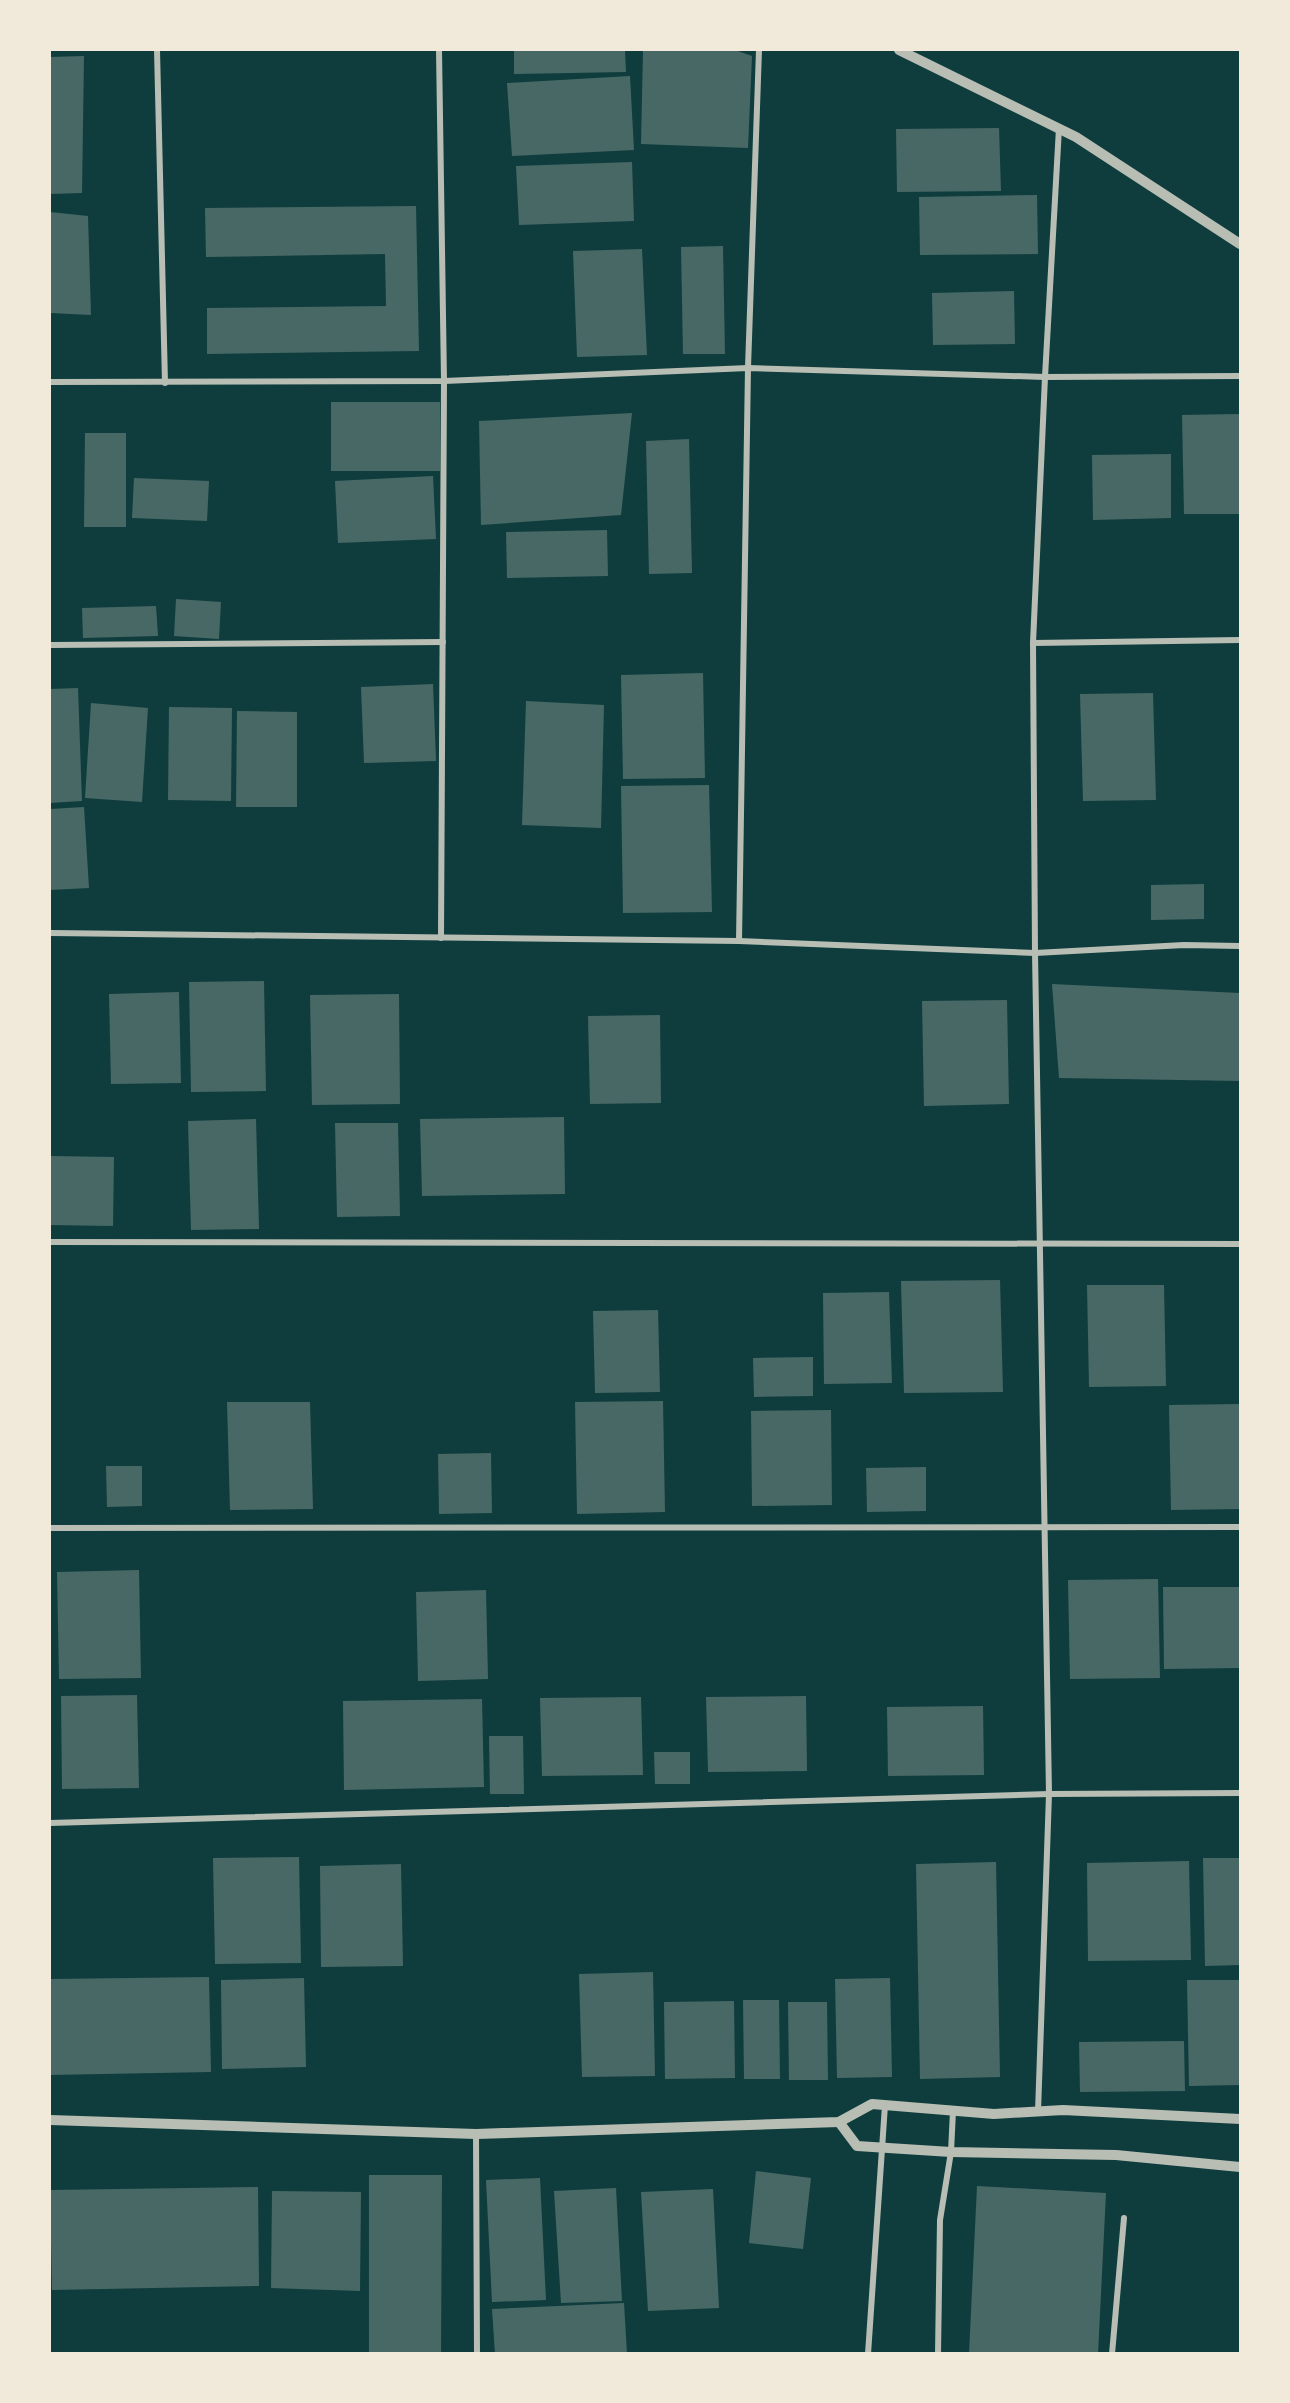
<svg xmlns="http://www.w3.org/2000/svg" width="1290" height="2403" font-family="Rubik,sans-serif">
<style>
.building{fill:#486865}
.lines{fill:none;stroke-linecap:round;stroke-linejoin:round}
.minor{stroke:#b8beb3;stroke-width:6}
.tertiary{stroke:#b8beb3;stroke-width:10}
</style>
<rect width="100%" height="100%" fill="#0f3d3e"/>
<!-- building -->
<g class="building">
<path d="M514 50H625L626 72 514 74Z"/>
<path d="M643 50H735L752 56 748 148 641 144Z"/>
<path d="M84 56 82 193 50 194V57Z"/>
<path d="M630 76 634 150 512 156 507 83Z"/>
<path d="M999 128 1001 191 897 192 896 129Z"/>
<path d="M632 162 634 221 519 225 516 166Z"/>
<path d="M1037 195 1038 254 920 255 919 197Z"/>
<path d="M416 206 419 351 207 354V308L386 306 385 254 206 257 205 208Z"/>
<path d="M50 212 88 216 91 315 50 313Z"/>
<path d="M723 246 725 354H683L681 247Z"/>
<path d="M642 249 647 355 577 357 573 251Z"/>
<path d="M1014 291 1015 344 933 345 932 293Z"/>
<rect x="331" y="402" width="109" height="69"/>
<path d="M632 413 621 515 481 525 479 421Z"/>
<path d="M1240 414V514H1184L1182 415Z"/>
<path d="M85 433H126V527H84Z"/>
<path d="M689 439 692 573 649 574 646 441Z"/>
<path d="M1171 454V518L1093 520 1092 455Z"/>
<path d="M433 476 436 539 338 543 335 481Z"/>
<path d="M134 478 209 481 207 521 132 518Z"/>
<path d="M607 530 608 576 507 578 506 532Z"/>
<path d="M176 599 221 602 219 639 174 636Z"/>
<path d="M156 606 158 636 83 638 82 608Z"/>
<path d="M703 673 705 778 623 779 621 675Z"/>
<path d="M433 684 436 761 364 763 361 687Z"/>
<path d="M78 688 82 801 50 803V689Z"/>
<path d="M1153 693 1156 800 1083 801 1080 694Z"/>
<path d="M526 701 604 705 601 828 522 825Z"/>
<path d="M91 703 148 708 142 802 85 798Z"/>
<path d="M169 707 232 708 231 801 168 800Z"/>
<path d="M237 711 297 712V807H236Z"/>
<path d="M709 785 712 912 623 913 621 786Z"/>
<path d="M84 807 89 888 50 890V809Z"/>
<path d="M1204 884V919L1151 920V885Z"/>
<path d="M264 981 266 1091 191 1092 189 982Z"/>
<path d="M1052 984 1240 993V1081L1059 1078Z"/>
<path d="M179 992 181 1083 111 1084 109 994Z"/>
<path d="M399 994 400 1104 312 1105 310 995Z"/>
<path d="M1007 1000 1009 1104 924 1106 922 1001Z"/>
<path d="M660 1015 661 1103 590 1104 588 1016Z"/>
<path d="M564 1117 565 1194 422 1196 420 1119Z"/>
<path d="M256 1119 259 1229 191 1230 188 1121Z"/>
<path d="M335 1123H398L400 1216 337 1217Z"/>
<path d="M50 1156 114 1157 113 1226 50 1225Z"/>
<path d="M1000 1280 1003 1392 904 1393 901 1281Z"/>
<path d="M1087 1285H1164L1166 1386 1089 1387Z"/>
<path d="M889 1292 892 1383 824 1384 823 1293Z"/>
<path d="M658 1310 660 1392 595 1393 593 1311Z"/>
<path d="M813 1357V1396L754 1397 753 1358Z"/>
<path d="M663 1401 665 1512 577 1514 575 1402Z"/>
<path d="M227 1402H310L313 1509 230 1510Z"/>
<path d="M1240 1404V1509L1171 1510 1169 1405Z"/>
<path d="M831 1410 832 1505 752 1506 751 1411Z"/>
<path d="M491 1453 492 1513 439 1514 438 1454Z"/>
<path d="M106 1466H142V1506L107 1507Z"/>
<path d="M926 1467V1511L867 1512 866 1468Z"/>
<path d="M139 1570 141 1678 59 1679 57 1572Z"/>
<path d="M1158 1579 1160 1678 1070 1679 1068 1580Z"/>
<path d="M1163 1587H1240V1668L1164 1669Z"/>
<path d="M486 1590 488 1679 418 1681 416 1592Z"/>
<path d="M137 1695 139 1788 62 1789 61 1696Z"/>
<path d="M806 1696 807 1771 708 1772 706 1697Z"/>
<path d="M641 1697 643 1775 542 1776 540 1698Z"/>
<path d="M482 1699 484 1787 344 1790 343 1701Z"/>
<path d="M983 1706 984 1775 888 1776 887 1707Z"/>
<path d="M489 1736H523L524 1794H490Z"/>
<path d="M654 1752H690V1784H655Z"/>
<path d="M299 1857 301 1963 215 1964 213 1858Z"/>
<path d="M1203 1858H1240V1965L1205 1966Z"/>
<path d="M1189 1861 1191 1960 1088 1961 1087 1863Z"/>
<path d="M996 1862 1000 2077 920 2079 916 1864Z"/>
<path d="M401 1864 403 1966 321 1967 320 1866Z"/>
<path d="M653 1972 655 2076 582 2077 579 1974Z"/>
<path d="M209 1977 211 2072 50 2075V1979Z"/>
<path d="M304 1978 306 2067 222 2069 221 1980Z"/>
<path d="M890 1978 892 2077 837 2078 835 1979Z"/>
<path d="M1187 1980H1240V2085L1189 2086Z"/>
<path d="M743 2000H779L780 2079H744Z"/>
<path d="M734 2001 735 2078 665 2079 664 2002Z"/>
<path d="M788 2002H827L828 2080H789Z"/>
<path d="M1184 2041 1185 2091 1080 2092 1079 2042Z"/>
<path d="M756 2171 811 2178 803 2249 749 2243Z"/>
<path d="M369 2175H442L441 2354H369Z"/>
<path d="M540 2178 546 2300 492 2302 486 2180Z"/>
<path d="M977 2186 1106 2193 1098 2354H969Z"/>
<path d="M258 2187 259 2286 52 2290 50 2190Z"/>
<path d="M616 2188 622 2301 561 2303 554 2191Z"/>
<path d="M713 2189 719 2308 648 2311 641 2192Z"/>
<path d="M272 2191 361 2192 360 2291 271 2288Z"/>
<path d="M624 2303 627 2354H495L492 2309Z"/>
</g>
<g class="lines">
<!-- minor -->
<g class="minor">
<path d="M157 50 165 383"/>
<path d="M439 50 444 381 441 938"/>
<path d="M50 382 444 381 748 368 1045 377 1240 376"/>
<path d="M1033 643 1240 640"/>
<path d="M50 645 443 642"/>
<path d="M50 933 739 941 1035 953 1184 945 1240 946"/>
<path d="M739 941 748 368 759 50"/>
<path d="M50 1242 1240 1244"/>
<path d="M50 1528 1240 1527"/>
<path d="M50 1823 1049 1794 1240 1793"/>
<path d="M1038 2112 1049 1794 1035 953 1033 643 1045 377 1059 128"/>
<path d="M476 2134 477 2354"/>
<path d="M868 2354 885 2105"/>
<path d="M938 2354 940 2220 951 2152 953 2111"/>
<path d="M1112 2354 1124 2218"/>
</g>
<!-- tertiary -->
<g class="tertiary">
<path d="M899 50 1076 137 1240 244"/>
<path d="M50 2120 476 2134 839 2122 872 2104 994 2114 1063 2110 1240 2119"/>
<path d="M839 2122 857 2146 951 2152 1116 2155 1240 2167"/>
</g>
</g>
<!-- border -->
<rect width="1290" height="2403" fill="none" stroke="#f1e9da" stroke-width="102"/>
</svg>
